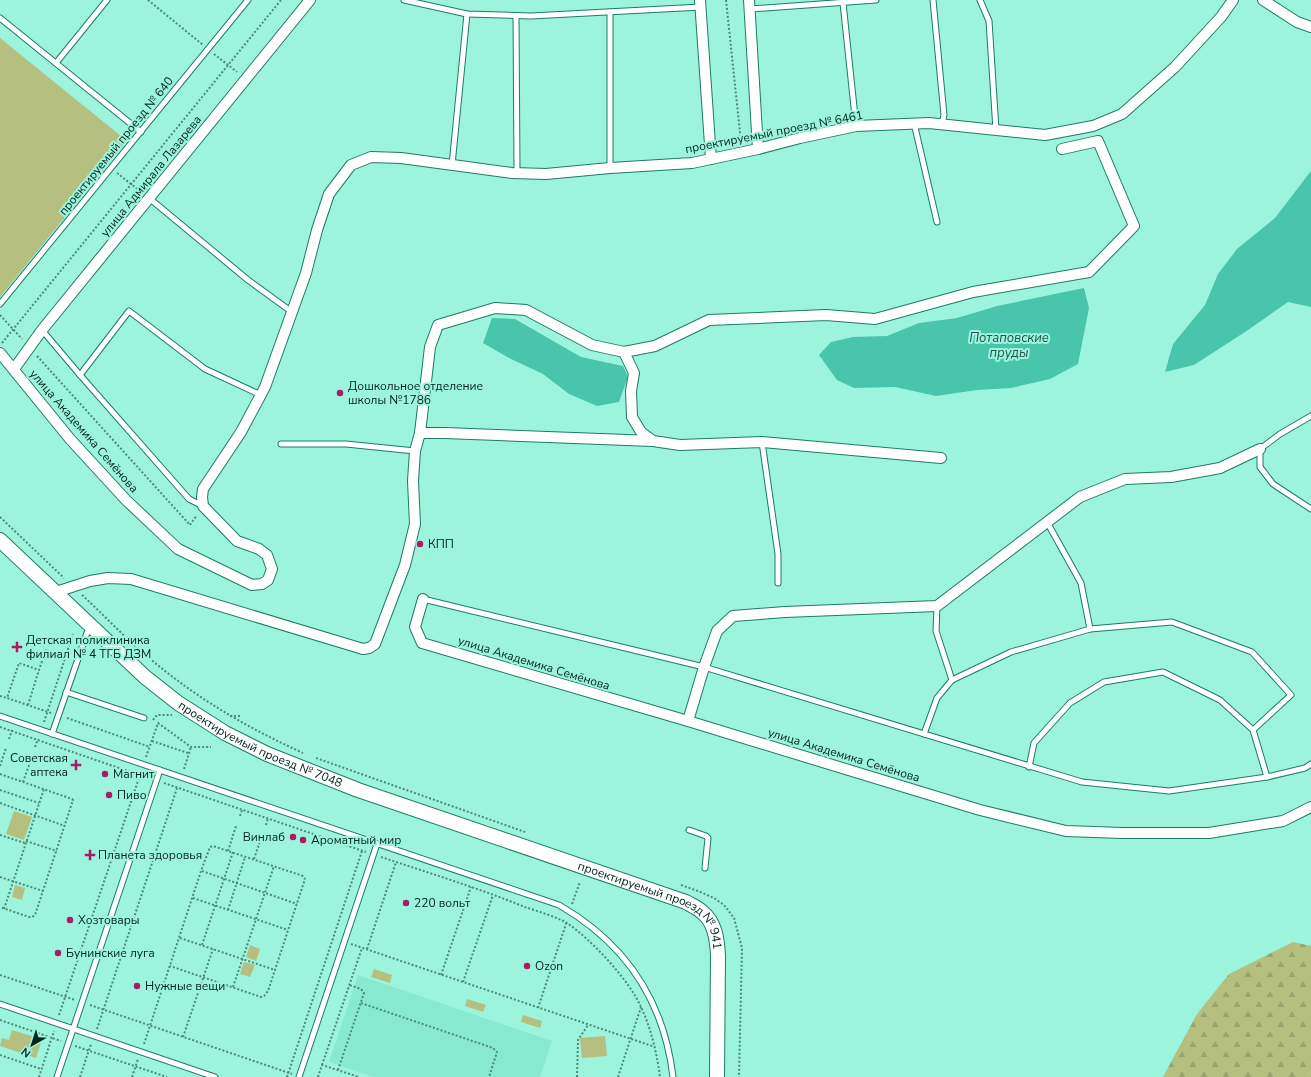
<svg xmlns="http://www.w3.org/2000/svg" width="1311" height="1077" font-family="'Nunito Sans',sans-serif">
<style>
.built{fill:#88e9d1}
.green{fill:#b4bf80}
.forest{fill:url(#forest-firs)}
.water{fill:#48c5ab}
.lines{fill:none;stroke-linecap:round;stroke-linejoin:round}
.lane-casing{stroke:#1d7b69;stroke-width:7}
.street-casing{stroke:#1d7b69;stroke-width:12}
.secondary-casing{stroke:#1d7b69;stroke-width:16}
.path{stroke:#4d8a7b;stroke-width:2;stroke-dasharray:2 2;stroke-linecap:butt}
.lane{stroke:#fff;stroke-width:5}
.street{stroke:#fff;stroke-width:10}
.secondary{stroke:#fff;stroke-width:14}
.poi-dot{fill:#a71d63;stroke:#9df4dd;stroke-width:1.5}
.labels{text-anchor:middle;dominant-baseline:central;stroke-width:4;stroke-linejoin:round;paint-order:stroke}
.street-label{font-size:12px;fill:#00241c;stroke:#9df4dd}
.poi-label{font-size:12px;fill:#00241c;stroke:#9df4dd;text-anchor:start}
.water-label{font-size:13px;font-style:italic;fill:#22554a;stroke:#9df4dd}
</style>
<defs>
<pattern id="forest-firs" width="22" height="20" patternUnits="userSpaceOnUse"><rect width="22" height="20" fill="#b4bf80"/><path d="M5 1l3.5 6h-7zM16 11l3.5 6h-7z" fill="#99a46e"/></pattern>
</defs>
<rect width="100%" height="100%" fill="#9df4dd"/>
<!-- built -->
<path class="built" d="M358 975 552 1041 540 1077H374L329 1062Z"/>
<!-- green -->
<g class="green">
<path d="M0 38 127 141 0 297Z"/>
<path d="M14 811 32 817 24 840 6 834Z"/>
<path d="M15 885 25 888 22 900 12 897Z"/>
<path d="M250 945 260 949 256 961 246 957Z"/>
<path d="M244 962 255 965 250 977 240 974Z"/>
<path d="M374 969 392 975 390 983 371 977Z"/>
<path d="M467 999 486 1005 483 1012 465 1006Z"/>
<path d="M523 1015 542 1021 540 1028 521 1022Z"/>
<path d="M12 1030 42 1039 36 1058 0 1046 2 1038 9 1040Z"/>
<path d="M605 1036 607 1056 582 1058 580 1038Z"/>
</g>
<!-- forest -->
<path class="forest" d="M1293 942 1311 946V1077H1163L1197 1014 1229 974Z"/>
<!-- water -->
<g class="water">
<path d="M1311 171V307L1288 302 1248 330 1194 365 1165 372 1173 344 1205 305 1218 274 1237 249 1275 218Z"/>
<path d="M1084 288 1089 308 1078 364 1050 379 1011 388 977 390 936 396 895 387 854 388 837 380 819 355 831 342 853 337 887 336 919 323 957 318 997 306Z"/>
<path d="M492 318 515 319 581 357 623 366 628 377 619 402 597 406 569 394 543 374 509 358 483 343Z"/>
</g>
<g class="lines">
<defs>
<g id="lane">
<path d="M404 0 467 14 531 16 701 7"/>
<path d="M933 0 944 115 942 124"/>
<path d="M980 0 989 21 996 130"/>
<path d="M843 3 856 126"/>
<path d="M750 9 876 0"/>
<path d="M516 16 517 172"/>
<path d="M0 18 141 132"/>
<path d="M56 63 107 0"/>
<path d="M914 123 937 222"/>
<path d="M452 165 467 14"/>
<path d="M610 168V12"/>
<path d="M149 198 248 280 292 312"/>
<path d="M0 304 248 0"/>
<path d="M42 330 80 375 189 499 203 506"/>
<path d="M80 375 129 311 205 369 261 395"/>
<path d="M1311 416 1280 434 1260 449V467L1273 484 1311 509"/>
<path d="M762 442 778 554V583"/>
<path d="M281 444H346L415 451"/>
<path d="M1047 522 1081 583 1090 629"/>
<path d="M423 599 704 667 1082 782 1169 791 1267 777 1305 768 1311 764"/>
<path d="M937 606 936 631 952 680"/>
<path d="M66 692 144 718"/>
<path d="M0 716 559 905C625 943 664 1001 673 1077"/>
<path d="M52 734 89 627"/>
<path d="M924 734 937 698 952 680 1011 652 1090 629 1172 622 1252 652 1291 695 1253 730"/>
<path d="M1029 767 1034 743 1070 703 1104 682 1163 672 1220 700 1253 730 1267 777"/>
<path d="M689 830 706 836 708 838 705 868"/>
<path d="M0 1004 215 1077"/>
<path d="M57 1077 160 770"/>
<path d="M299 1077 377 844"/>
</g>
<g id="street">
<path d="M700 0 711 159"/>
<path d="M749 0 758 149"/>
<path d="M1263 0 1297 22 1311 27"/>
<path d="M624 352 655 346 709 320 826 315 875 319 973 292 1089 272 1134 226 1098 141 1062 149"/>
<path d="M0 353 70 439 126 500 178 549 252 585 262 584 268 580 272 569 267 555 259 549 237 541 203 506 202 497 203 489 241 432 265 387 306 273 317 230 329 194 351 165 371 157 401 158 512 173 546 174 610 168 692 163 758 149 800 138 856 126 929 123 1045 135 1093 126 1122 114 1175 67 1221 17 1233 0"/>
<path d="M14 369 42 330 310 0"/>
<path d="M420 433H445L653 441"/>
<path d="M56 592 90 581 108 578 131 579 363 649 369 648 375 644 405 565 415 524 413 481 415 451 420 433 430 347 438 325 495 308 526 310 592 345 624 352 634 373 631 391 632 417 641 432 653 441 680 445 762 442 941 458"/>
<path d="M423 599 415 627 422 643 688 721 980 810 1066 831 1122 833H1209L1283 821 1311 807"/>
<path d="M688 721 704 667 717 631 733 616 785 612 937 606 1080 497 1125 479 1171 477 1220 468 1260 449"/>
</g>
<g id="secondary">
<path id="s1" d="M0 540 145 677 178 703 225 733 267 754 358 790 686 902C691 905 698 908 702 912 715 922 717 939 718 955L717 1077"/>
</g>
</defs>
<!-- lane casing -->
<use href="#lane" class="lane-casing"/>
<!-- street casing -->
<use href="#street" class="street-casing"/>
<!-- secondary casing -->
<use href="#secondary" class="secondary-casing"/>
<!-- path -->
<g class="path">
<path d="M148 0 203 45"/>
<path d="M726 0 741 142"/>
<path d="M214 54 237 72"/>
<path d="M117 173 140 191"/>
<path d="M0 315 22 339"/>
<path d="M2 343 281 0"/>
<path d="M37 356 190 525 197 515"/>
<path d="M0 517 64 578"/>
<path d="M82 595C104 615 125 638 148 657 196 698 246 727 303 753"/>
<path d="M0 696 7 698"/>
<path d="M28 705 39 670"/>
<path d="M51 713 7 698 19 663 39 670 46 650 66 656"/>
<path d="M230 716H242"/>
<path d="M67 718 150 747"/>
<path d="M153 720 157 715H172"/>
<path d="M44 722 73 634"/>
<path d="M0 727 148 778"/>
<path d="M9 739 12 730"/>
<path d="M152 741 188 753"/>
<path d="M35 747 38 739"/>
<path d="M146 757 158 723 191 747H211"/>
<path d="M316 758 525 832"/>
<path d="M0 766 6 748"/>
<path d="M184 769 191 747"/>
<path d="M0 774 72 799 73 800 35 915 32 917H29L0 907"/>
<path d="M23 782 32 757"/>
<path d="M164 783 366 852"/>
<path d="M0 790 39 803"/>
<path d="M0 803 65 826"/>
<path d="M240 816 242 810"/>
<path d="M266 825 268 818"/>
<path d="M0 835 25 843"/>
<path d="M26 841 57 851"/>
<path d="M228 851 236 826"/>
<path d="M381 857C429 873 478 888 525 907 537 911 557 917 567 923 592 940 629 980 641 1007 651 1028 657 1054 660 1077"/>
<path d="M254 859 262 835"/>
<path d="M202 871 297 904"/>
<path d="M0 877 43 891"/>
<path d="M681 885 698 891 714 898 724 905 734 918 742 948 739 1077"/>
<path d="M193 898 288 930"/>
<path d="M572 904 580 882"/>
<path d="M4 909 44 789"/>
<path d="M228 910 245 857"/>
<path d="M180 938 275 970"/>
<path d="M351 944 655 1047"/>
<path d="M202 945 233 852"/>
<path d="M367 949 396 862"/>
<path d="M0 975 75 1000"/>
<path d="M441 975 471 887"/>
<path d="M463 982 493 895"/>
<path d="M233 987 274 866"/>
<path d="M361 1003 493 1048 497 1052 489 1077"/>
<path d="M90 1005 292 1074"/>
<path d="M538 1008 567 921"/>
<path d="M59 1015 140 775"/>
<path d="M0 1020 61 1041"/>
<path d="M97 1029 177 788"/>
<path d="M183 1037 213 949"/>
<path d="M144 1044 201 871 210 847 213 846 303 876 305 879 268 991 264 996 261 997 170 966"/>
<path d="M75 1046 167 1077"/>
<path d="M0 1055 41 1069"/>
<path d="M322 1065 362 948"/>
<path d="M338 1070 364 993 361 989 349 985"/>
<path d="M39 1077 54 1031"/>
<path d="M80 1077 91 1044"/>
<path d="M132 1077 138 1059"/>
<path d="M287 1077 362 851"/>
<path d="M318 1077 322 1065 359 1077"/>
<path d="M577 1077 578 1040 588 1025"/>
<path d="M618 1077 641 1007"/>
</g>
<!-- lane -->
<use href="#lane" class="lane"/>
<!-- street -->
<use href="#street" class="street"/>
<!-- secondary -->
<use href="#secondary" class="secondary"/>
</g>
<!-- markers -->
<g class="poi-dot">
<circle cx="340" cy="393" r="4"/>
<circle cx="420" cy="544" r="4"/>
<path d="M15 641h4v4h4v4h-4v4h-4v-4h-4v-4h4z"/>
<path d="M74 759h4v4h4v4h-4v4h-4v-4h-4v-4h4z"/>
<circle cx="105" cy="774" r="4"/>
<circle cx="109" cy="795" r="4"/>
<circle cx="293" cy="837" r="4"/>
<circle cx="303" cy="840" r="4"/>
<path d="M88 849h4v4h4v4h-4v4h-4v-4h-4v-4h4z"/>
<circle cx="406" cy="903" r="4"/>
<circle cx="70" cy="920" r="4"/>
<circle cx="58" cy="953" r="4"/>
<circle cx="527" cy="966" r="4"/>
<circle cx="137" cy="986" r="4"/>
</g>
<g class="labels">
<!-- street labels -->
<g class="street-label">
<text transform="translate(774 132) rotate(-11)">проектируемый проезд № 6461</text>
<text transform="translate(116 146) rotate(-51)">проектируемый проезд № 640</text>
<text transform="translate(151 176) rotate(-51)">улица Адмирала Лазарева</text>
<text transform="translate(84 431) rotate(49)">улица Академика Семёнова</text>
<text transform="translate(534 663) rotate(17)">улица Академика Семёнова</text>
<text stroke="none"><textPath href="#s1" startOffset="334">проектируемый проезд № 7048</textPath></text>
<text transform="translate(844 755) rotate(17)">улица Академика Семёнова</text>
<text stroke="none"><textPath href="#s1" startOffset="762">проектируемый проезд № 941</textPath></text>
</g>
<!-- poi labels -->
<g class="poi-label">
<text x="348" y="386">Дошкольное отделение<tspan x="348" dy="14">школы №1786</tspan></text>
<text x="428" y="544">КПП</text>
<text x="26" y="640">Детская поликлиника<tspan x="26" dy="14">филиал № 4 ТГБ ДЗМ</tspan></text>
<text x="68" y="758" text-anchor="end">Советская<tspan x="68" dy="14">аптека</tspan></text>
<text x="113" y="774">Магнит</text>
<text x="117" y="795">Пиво</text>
<text x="285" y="837" text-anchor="end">Винлаб</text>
<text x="311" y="840">Ароматный мир</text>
<text x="98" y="855">Планета здоровья</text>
<text x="414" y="903">220 вольт</text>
<text x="78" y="920">Хозтовары</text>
<text x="66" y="953">Бунинские луга</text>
<text x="535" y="966">Ozon</text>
<text x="145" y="986">Нужные вещи</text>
</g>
<!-- water labels -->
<g class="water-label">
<text x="1009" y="338">Потаповские<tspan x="1009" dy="15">пруды</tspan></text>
</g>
</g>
<!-- north arrow -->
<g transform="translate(32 1045) rotate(219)" stroke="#9df4dd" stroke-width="3" paint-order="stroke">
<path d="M0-3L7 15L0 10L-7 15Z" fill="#00241c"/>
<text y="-6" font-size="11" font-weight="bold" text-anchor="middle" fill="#00241c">N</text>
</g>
</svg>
